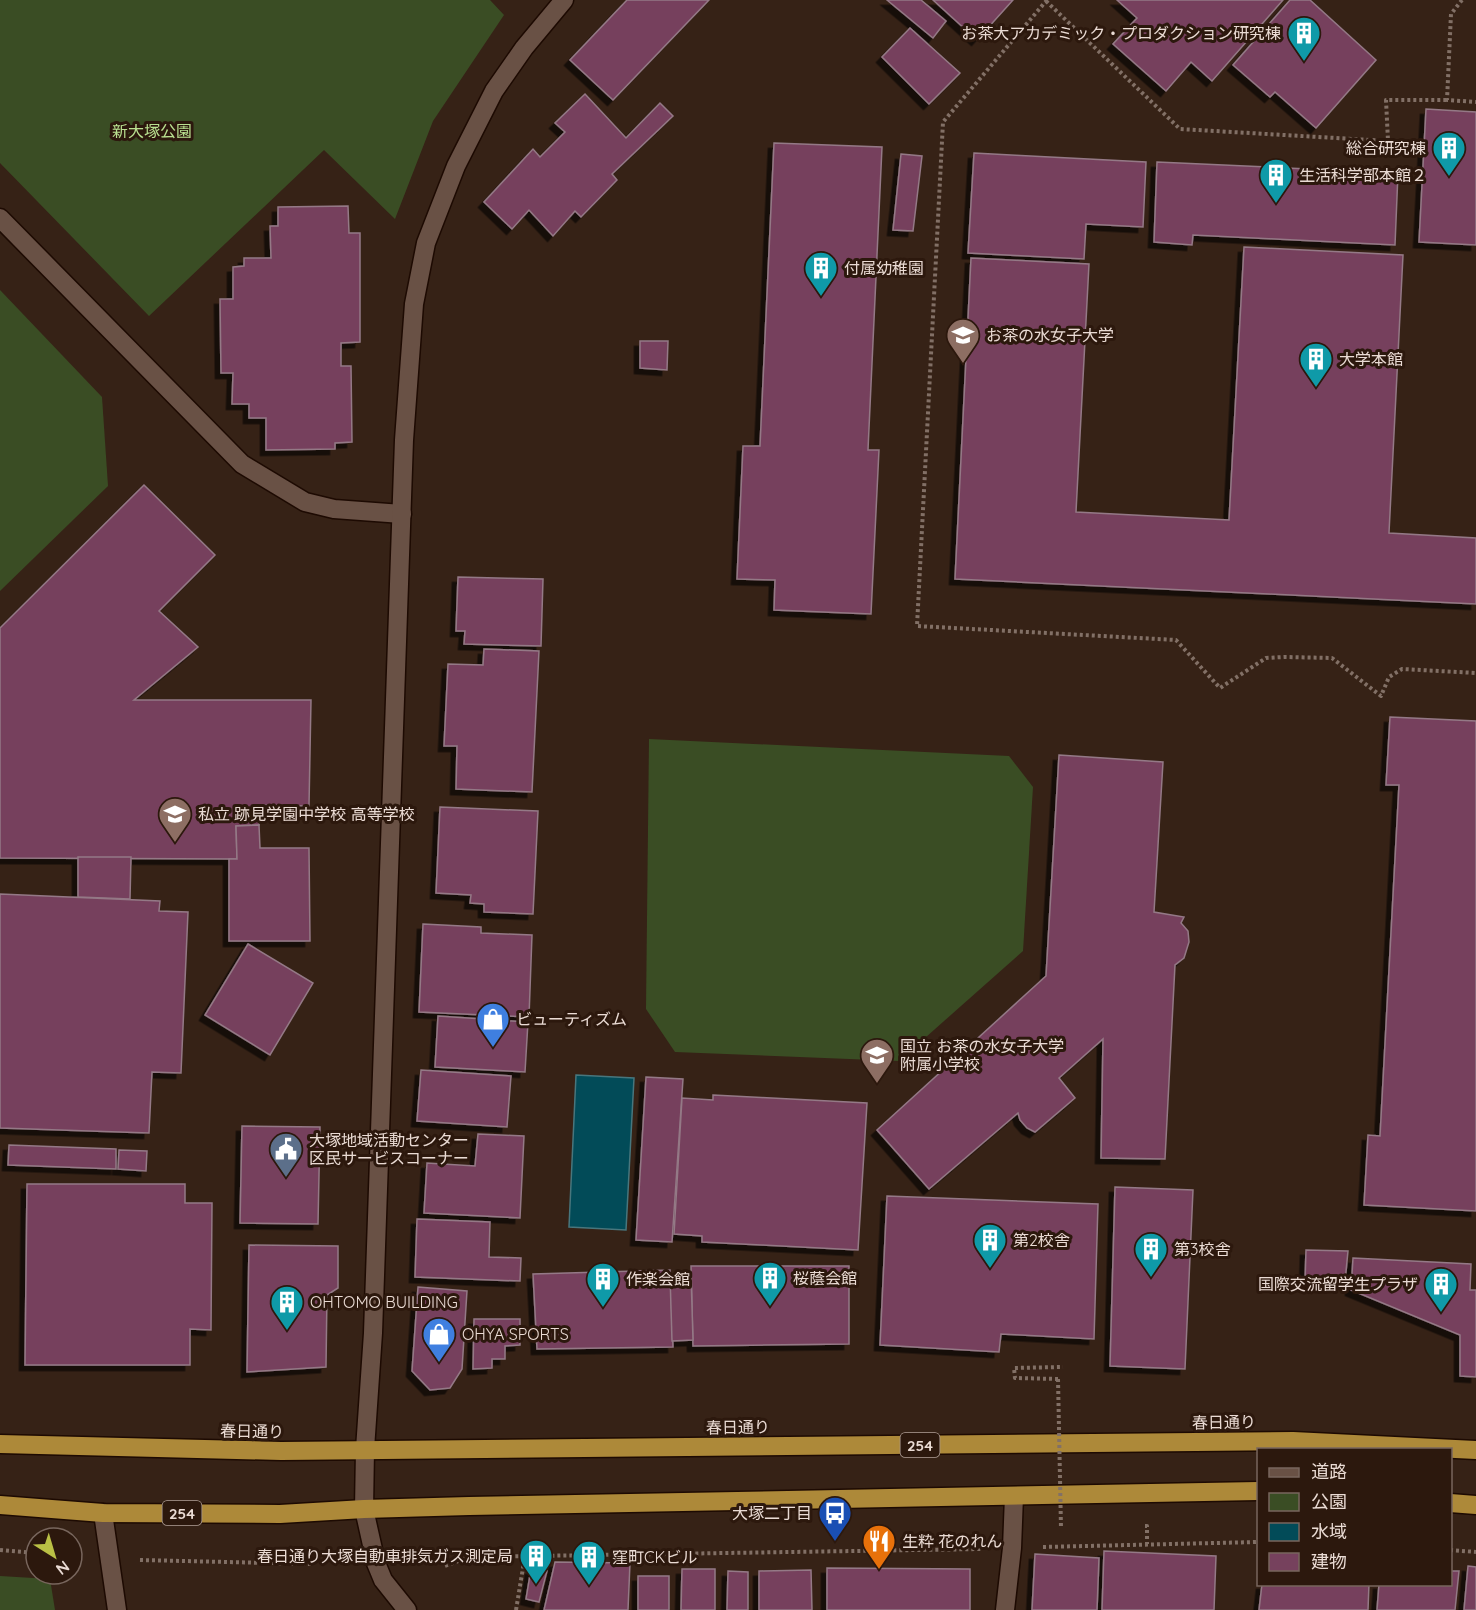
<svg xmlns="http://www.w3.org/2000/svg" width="1476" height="1610" font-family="Quicksand,'Noto Sans JP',sans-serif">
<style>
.green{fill:#3a4d24}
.water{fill:#024b58;stroke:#48767d;stroke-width:1.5}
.building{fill:#76415d;stroke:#947986;stroke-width:1.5;filter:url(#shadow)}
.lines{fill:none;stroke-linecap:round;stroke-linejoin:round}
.minor-casing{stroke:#1d0a02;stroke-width:21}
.highway-casing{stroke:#1d0a02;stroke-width:21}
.path{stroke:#827066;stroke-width:4;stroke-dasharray:3 3;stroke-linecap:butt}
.minor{stroke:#695145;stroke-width:18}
.highway{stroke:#ad8939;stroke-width:18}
.path-bridge{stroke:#827066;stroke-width:4;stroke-dasharray:3 3;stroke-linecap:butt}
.labels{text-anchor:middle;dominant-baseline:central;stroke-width:6;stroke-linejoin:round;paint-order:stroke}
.shield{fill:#2c180d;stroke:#b1a098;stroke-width:1.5}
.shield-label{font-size:15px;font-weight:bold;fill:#eadbd4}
.poi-label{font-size:16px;fill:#eadbd4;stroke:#2c180d;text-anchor:start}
.park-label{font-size:16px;fill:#b9e090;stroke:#2c180d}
.street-label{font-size:16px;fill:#eadbd4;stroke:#2c180d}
</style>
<defs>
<filter id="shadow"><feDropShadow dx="-5.5" dy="5.5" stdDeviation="0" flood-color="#0009"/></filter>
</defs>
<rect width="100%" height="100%" fill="#362216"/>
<!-- green -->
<g class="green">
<path d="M0 0H490L504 15 433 121 395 219 324 150 149 316 0 163Z"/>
<path d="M0 290 102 397 108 486 0 591Z"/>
<path d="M649 739 1009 756 1033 787 1023 951 899 1061 675 1052 646 1009Z"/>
<path d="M0 1576 50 1579 55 1610H0Z"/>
</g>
<!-- water -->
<path class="water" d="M576 1075 634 1078 626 1230 569 1227Z"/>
<!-- building -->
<g class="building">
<path d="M627 0H709L613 100 570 60Z"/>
<path d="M887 0H921L946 21 933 38Z"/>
<path d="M933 0H1013L977 40Z"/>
<path d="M1117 0H1283L1212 81 1191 62 1166 91 1113 44 1137 18Z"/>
<path d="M1290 0H1310L1376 60 1316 128 1275 92 1270 97 1233 65Z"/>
<path d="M910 28 960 73 929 104 882 57Z"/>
<path d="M585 94 626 138 660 103 673 116 612 174 617 180 581 217 575 211 553 236 529 210 512 229 484 202 533 149 540 157 565 132 555 123Z"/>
<path d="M1426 109 1476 112V245L1419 242Z"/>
<path d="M774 143 882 147 868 450H879L871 614 774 610 775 580 737 579 743 446H760Z"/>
<path d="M974 153 1146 162 1143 227 1086 224 1084 259 968 253Z"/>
<path d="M901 154 922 156 913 231 893 230Z"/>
<path d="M1157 162 1398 173 1395 245 1193 235 1192 245 1154 242Z"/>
<path d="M348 206 349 233H360V342L341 343V366H351L352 442 335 443V449L266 450V418H249V404H232L233 373H221L220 299H233V267L244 266V258H271L270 226H278V207Z"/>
<path d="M1244 247 1403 255 1389 533 1476 538V604L955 579 971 258 1089 264 1076 512 1229 520Z"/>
<path d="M640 341H668L667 370 640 368Z"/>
<path d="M144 485 215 555 159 611 198 647 134 700H311L309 806 259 805V825L236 826 237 859 0 858V628Z"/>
<path d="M458 577 543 579 541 646 464 644 465 631H456Z"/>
<path d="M484 649 539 651 532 792 456 789 457 746H444L448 664 483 665Z"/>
<path d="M1390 717 1476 721V1211L1364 1205 1368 1135 1380 1136 1399 785H1386Z"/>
<path d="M1059 755 1163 762 1154 912 1184 917 1181 923 1188 931 1189 942 1184 958 1175 965 1165 1159 1101 1158 1103 1039 1059 1078 1075 1098 1035 1132 1027 1128 1020 1120 1018 1113 929 1189 877 1130 1046 976Z"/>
<path d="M440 807 538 811 533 914 484 912V904L470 903 471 895 436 893Z"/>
<path d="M259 825 260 848H309L310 941H229V859H237L236 826Z"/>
<path d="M78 857H131L130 899 78 897Z"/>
<path d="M0 894 160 901 159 911 188 912 181 1073 152 1072 149 1133 0 1128Z"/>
<path d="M423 924 481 927V933L532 935 529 1017 419 1012Z"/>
<path d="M248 944 313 983 270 1055 205 1015Z"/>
<path d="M438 1016 528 1022 525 1072 435 1067Z"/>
<path d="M421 1070 511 1076 507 1127 417 1121Z"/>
<path d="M646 1077 683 1079 672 1242 636 1240Z"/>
<path d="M713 1095 867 1103 858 1250 702 1242V1236L674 1234 682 1098 713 1100Z"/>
<path d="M242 1126 320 1127 318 1224 240 1223Z"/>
<path d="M478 1134 524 1136 520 1218 424 1213 427 1163 475 1166Z"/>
<path d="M9 1145 116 1149V1169L8 1165Z"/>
<path d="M119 1150 147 1151 146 1171 118 1169Z"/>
<path d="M27 1184H185V1203H212L211 1330 190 1329V1365H25Z"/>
<path d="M1115 1187 1193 1190 1185 1369 1110 1366Z"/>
<path d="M887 1196 1098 1204 1094 1339 1001 1334 999 1352 880 1345Z"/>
<path d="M417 1219 490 1222 489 1257 521 1258 520 1281 415 1277Z"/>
<path d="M249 1245 338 1246V1288L327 1295 326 1367 247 1372Z"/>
<path d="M1306 1250 1348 1251 1345 1282H1305Z"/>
<path d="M1353 1258 1471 1264 1470 1290H1476V1377L1460 1376V1335L1351 1290Z"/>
<path d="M691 1266H849V1344L693 1346Z"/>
<path d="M670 1270 673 1347 537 1349 533 1274Z"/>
<path d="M691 1274 693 1340 672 1341 670 1275Z"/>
<path d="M418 1287 467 1291 462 1369 450 1388 430 1390 412 1371Z"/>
<path d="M474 1319H520V1345L505 1346V1359H492V1368L473 1369Z"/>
<path d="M1104 1551 1216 1556 1214 1610H1102Z"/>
<path d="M1035 1554 1099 1558 1097 1610H1032Z"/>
<path d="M555 1562 630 1563 628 1610H544Z"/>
<path d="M1468 1566 1476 1567V1610H1464Z"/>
<path d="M827 1568 970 1569V1610H827Z"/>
<path d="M531 1569 547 1571 539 1602 526 1599Z"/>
<path d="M682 1569H715V1610H681Z"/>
<path d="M811 1570 812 1610H759V1571Z"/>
<path d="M728 1571 748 1572V1610H727Z"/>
<path d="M1450 1571H1459L1455 1610H1377L1379 1584H1450Z"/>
<rect x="638" y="1576" width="31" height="34"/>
<path d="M1262 1584H1369L1368 1610H1259Z"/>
</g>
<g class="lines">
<defs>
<g id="minor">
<path d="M0 218 242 464 305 502 334 509 402 514"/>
<path d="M103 1513 117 1610"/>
<path d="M407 1610 383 1580 376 1563 364 1509 365 1449 373 1333 404 440 414 304 426 243 456 166 494 91 524 48 564 0"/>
<path d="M1005 1610 1012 1548 1014 1496"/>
</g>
<g id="highway">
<path d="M0 1444 281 1451 1293 1441 1476 1450"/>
<path d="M1450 1503 1476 1505"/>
<path d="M0 1505 103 1513 280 1514 364 1509 469 1506 1258 1491"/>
</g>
</defs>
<!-- minor casing -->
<use href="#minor" class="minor-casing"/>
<!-- highway casing -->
<use href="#highway" class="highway-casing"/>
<!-- path -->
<g class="path">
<path d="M1047 0 943 122 917 626 1176 640 1220 688 1266 658 1284 657 1332 658 1381 696 1389 677 1402 669 1476 673"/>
<path d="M1462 0 1451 14 1447 100 1476 102"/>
<path d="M1046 1 1180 129 1388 141 1386 100H1447"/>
<path d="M1058 1379 1015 1378 1014 1368 1063 1367"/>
<path d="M1145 1526H1147V1544"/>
<path d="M1043 1547 1258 1542"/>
<path d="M0 1550 36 1553"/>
<path d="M1450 1550 1476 1552"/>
<path d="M140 1560 313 1564"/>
<path d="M445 1566 469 1557 982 1549"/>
<path d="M516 1610 525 1556"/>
</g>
<!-- minor -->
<use href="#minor" class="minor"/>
<!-- highway -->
<use href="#highway" class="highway"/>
<!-- path-bridge -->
<path class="path-bridge" d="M1058 1379 1061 1528"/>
</g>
<!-- icons -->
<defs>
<symbol id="building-pin" viewBox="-11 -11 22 30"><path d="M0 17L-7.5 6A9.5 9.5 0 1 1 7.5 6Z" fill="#0f9aa8" stroke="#2c180d"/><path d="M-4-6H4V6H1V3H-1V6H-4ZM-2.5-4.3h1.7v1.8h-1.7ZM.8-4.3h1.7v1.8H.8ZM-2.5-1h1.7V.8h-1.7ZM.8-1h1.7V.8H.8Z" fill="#fff"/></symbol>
<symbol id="university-pin" viewBox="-11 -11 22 30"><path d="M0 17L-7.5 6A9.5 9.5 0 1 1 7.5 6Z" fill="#8d6e63" stroke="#2c180d"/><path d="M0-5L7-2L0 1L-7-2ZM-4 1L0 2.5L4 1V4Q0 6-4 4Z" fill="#fff"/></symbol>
<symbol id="school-pin" viewBox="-11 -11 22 30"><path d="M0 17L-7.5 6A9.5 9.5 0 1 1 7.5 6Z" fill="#8d6e63" stroke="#2c180d"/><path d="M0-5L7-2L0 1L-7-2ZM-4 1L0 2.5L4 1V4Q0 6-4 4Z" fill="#fff"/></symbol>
<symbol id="shop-pin" viewBox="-11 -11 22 30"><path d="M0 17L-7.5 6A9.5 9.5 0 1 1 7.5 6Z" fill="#3f7fe0" stroke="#2c180d"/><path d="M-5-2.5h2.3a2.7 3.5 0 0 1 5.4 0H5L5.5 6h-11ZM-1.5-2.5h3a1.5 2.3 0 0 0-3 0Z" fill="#fff"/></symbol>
<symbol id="civic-pin" viewBox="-11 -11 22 30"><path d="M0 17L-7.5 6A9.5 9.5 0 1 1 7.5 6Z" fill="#5c6f8a" stroke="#2c180d"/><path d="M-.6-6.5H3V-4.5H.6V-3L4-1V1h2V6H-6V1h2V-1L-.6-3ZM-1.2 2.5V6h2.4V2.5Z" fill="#fff"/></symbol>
<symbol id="bus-pin" viewBox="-11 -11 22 30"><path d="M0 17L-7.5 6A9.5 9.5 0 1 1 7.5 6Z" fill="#1a4fb4" stroke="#2c180d"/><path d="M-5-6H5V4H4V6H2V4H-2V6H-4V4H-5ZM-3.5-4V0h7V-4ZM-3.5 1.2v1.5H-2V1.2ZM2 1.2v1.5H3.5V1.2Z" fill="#fff"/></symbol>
<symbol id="restaurant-pin" viewBox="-11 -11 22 30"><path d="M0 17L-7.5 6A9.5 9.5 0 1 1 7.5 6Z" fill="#e8710a" stroke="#2c180d"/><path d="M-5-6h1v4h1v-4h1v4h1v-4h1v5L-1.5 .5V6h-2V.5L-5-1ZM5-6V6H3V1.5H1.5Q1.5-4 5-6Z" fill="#fff"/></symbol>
</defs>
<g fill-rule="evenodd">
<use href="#building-pin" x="1285" y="14" width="38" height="52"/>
<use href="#building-pin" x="1430" y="129" width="38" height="52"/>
<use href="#building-pin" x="1257" y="156" width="38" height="52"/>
<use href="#building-pin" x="802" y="249" width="38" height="52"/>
<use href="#university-pin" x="944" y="316" width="38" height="52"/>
<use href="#building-pin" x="1297" y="340" width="38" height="52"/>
<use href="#school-pin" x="156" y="795" width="38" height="52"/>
<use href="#shop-pin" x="474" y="1000" width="38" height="52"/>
<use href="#school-pin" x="858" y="1036" width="38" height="52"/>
<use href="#civic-pin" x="267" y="1130" width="38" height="52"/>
<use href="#building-pin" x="971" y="1221" width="38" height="52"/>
<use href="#building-pin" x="1132" y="1230" width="38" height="52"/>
<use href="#building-pin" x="751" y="1259" width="38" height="52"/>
<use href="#building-pin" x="584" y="1260" width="38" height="52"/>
<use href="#building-pin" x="1422" y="1265" width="38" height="52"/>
<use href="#building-pin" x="268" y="1283" width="38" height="52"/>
<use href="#shop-pin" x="420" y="1315" width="38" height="52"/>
<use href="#bus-pin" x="816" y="1494" width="38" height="52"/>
<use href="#restaurant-pin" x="860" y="1522" width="38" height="52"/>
<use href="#building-pin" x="517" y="1537" width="38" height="52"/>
<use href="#building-pin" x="570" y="1538" width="38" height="52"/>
</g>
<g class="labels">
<!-- shield labels -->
<g class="shield">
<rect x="900.5" y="1433" width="39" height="24" rx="4.5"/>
<rect x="162.5" y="1501" width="39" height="24" rx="4.5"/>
</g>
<g class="shield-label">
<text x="920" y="1445">254</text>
<text x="182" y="1513">254</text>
</g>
<!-- poi labels -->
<g class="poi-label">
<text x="1281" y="33" text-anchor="end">お茶大アカデミック・プロダクション研究棟</text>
<text x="1426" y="148" text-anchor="end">総合研究棟</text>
<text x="1299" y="175">生活科学部本館２</text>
<text x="844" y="268">付属幼稚園</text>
<text x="986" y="335">お茶の水女子大学</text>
<text x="1339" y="359">大学本館</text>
<text x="198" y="814">私立 跡見学園中学校 高等学校</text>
<text x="516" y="1019">ビューティズム</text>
<text x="900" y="1046">国立 お茶の水女子大学<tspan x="900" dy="18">附属小学校</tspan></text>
<text x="309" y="1140">大塚地域活動センター<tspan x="309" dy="18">区民サービスコーナー</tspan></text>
<text x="1013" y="1240">第2校舎</text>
<text x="1174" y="1249">第3校舎</text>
<text x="793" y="1278">桜蔭会館</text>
<text x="626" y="1279">作楽会館</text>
<text x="1418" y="1284" text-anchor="end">国際交流留学生プラザ</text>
<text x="310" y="1302">OHTOMO BUILDING</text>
<text x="462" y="1334">OHYA SPORTS</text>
<text x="812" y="1513" text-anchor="end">大塚二丁目</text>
<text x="902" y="1541">生粋 花のれん</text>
<text x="513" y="1556" text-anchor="end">春日通り大塚自動車排気ガス測定局</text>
<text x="612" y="1557">窪町CKビル</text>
</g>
<!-- park labels -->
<g class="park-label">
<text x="152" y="131">新大塚公園</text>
</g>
<!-- street labels -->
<g class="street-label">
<text transform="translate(1224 1422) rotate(-1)">春日通り</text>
<text transform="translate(738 1427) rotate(-1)">春日通り</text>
<text transform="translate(252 1431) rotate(1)">春日通り</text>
</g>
</g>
<!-- legend -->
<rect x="1257" y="1448" width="195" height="138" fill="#2c180d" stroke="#78665d" stroke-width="1.5"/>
<rect x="1269" y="1468" width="30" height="9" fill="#695145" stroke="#78665d" stroke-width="1.5"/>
<text x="1311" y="1478" font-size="18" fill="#eadbd4">道路</text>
<rect x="1269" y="1493" width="30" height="18" fill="#3a4d24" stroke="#78665d" stroke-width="1.5"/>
<text x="1311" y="1508" font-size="18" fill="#eadbd4">公園</text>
<rect x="1269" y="1523" width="30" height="18" fill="#024b58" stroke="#78665d" stroke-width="1.5"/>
<text x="1311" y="1538" font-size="18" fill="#eadbd4">水域</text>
<rect x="1269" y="1553" width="30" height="18" fill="#76415d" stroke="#78665d" stroke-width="1.5"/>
<text x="1311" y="1568" font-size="18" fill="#eadbd4">建物</text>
<!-- north arrow -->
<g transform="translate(54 1556) rotate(143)"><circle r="28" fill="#2c180d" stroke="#78665d" stroke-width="1.5"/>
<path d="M0-4.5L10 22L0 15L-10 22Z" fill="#bac045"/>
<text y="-9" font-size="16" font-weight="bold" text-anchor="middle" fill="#eadbd4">N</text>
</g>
</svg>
